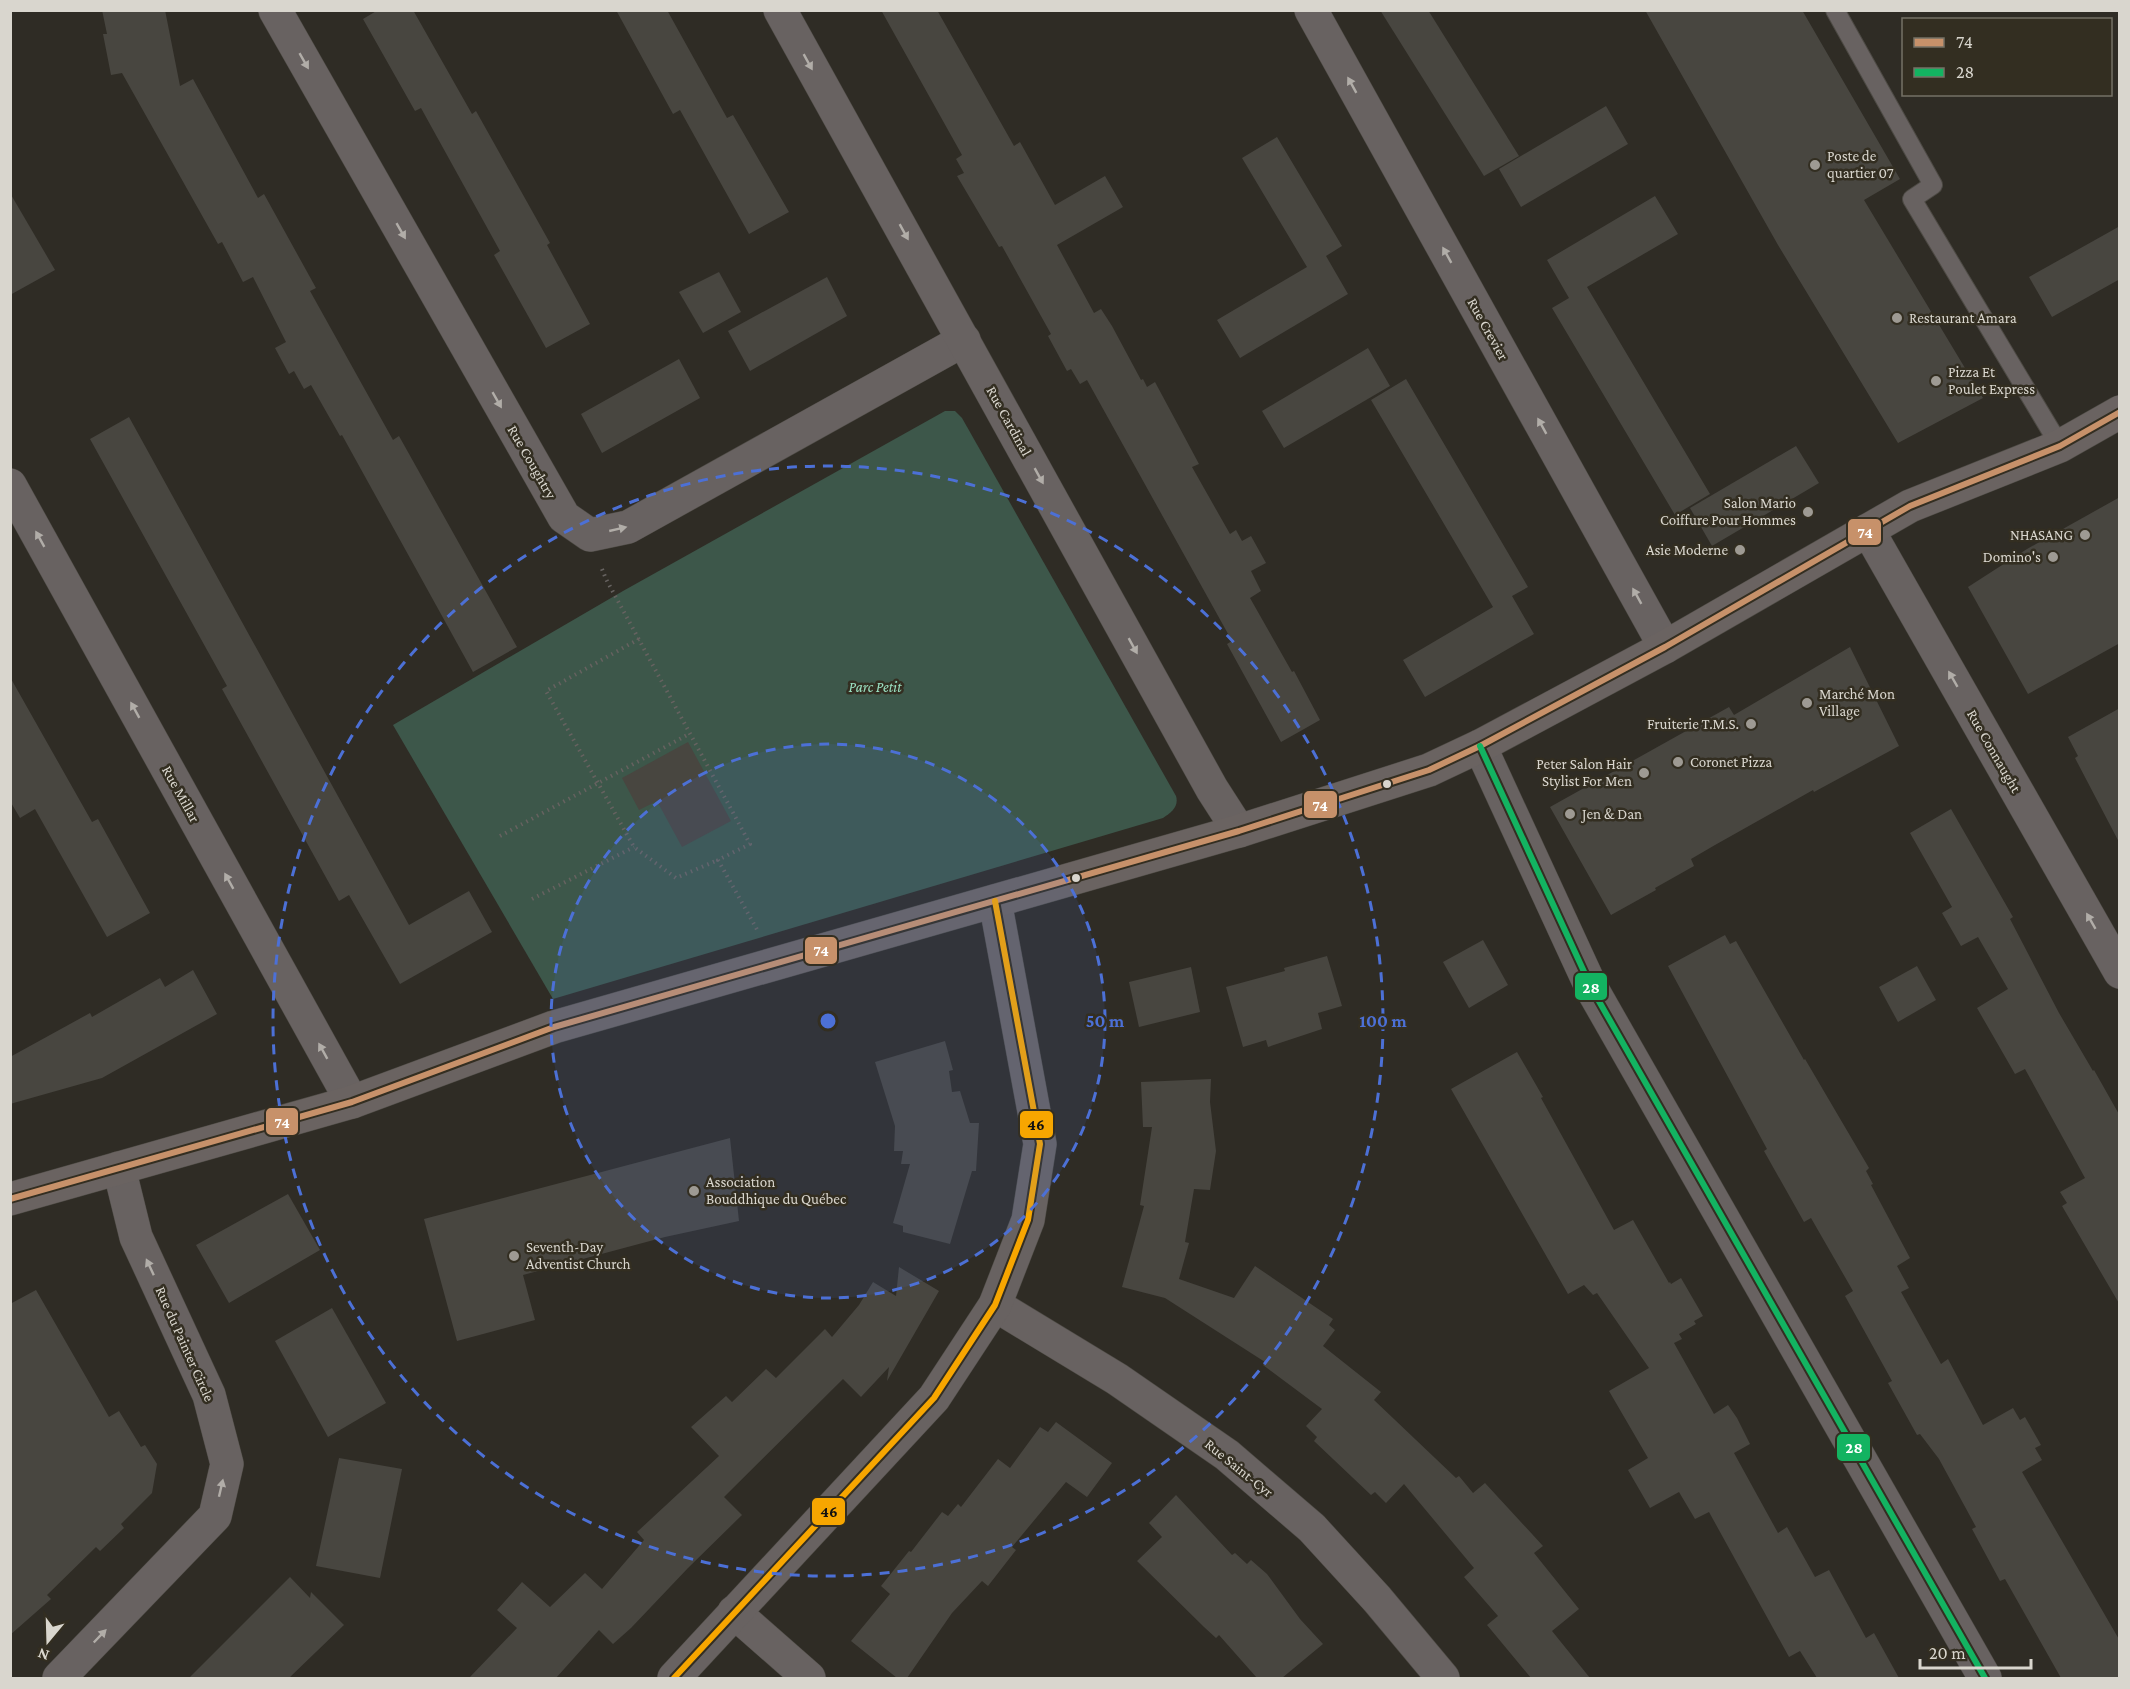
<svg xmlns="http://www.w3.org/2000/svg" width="2130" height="1689" font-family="'Crimson Pro',serif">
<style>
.green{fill:#3d574a}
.building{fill:#484640}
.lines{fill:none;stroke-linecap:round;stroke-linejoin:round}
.lane-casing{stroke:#4d4a44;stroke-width:20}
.street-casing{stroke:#4d4a44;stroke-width:34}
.secondary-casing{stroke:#4d4a44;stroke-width:34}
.path{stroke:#666260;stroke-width:4;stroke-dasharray:1.5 4.5;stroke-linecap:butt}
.lane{stroke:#686261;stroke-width:18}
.street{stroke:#686261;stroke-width:33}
.secondary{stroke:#6a6361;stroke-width:33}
.bus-1-casing{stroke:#332e21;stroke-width:10}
.bus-2-casing{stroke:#332e21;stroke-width:10}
.bus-3-casing{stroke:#332e21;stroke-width:10}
.bus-1{stroke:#c7916a;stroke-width:6}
.bus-2{stroke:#13b361;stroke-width:6}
.bus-3{stroke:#f7a600;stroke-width:6}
.oneway{fill:#b1ada8}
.ring{fill:none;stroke:#4c70d6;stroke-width:3;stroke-dasharray:10 8}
.poi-dot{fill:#9e9a93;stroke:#332e21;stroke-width:2}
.bus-dot{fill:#d9d6ce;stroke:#332e21;stroke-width:2}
.labels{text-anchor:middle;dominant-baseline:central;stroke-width:5;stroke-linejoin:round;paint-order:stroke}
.poi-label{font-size:15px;fill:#d9d6ce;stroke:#332e21;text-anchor:start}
.street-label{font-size:15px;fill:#d9d6ce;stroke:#332e21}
.park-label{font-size:15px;font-style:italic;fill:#9ae0c1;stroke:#332e21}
.centre{fill:#4c70d6;stroke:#332e21;stroke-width:3}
.ring-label{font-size:18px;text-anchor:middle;font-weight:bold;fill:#4c70d6;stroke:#332e21;stroke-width:5;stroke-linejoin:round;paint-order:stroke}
.line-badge{stroke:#332e21;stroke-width:2}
.badge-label{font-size:16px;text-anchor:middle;font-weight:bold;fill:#fff}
.pale-badge-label{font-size:16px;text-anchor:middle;font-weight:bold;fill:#111}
</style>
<rect width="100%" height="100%" fill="#2f2c25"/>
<!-- green -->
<path class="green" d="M945 411H955L962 418 1176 796C1179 806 1172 812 1163 818L553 999 393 725 623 591Z"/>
<!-- building -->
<g class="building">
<path d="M102 10H165L180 86 193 79 258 198 264 194 316 288 310 291 393 440 399 436 517 647 473 672 342 435 340 436 311 385 304 389 294 371 289 374 275 348 286 342 253 277 243 282 222 242 218 244 122 73 111 75 103 34H107Z"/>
<path d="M378 10H413L472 114 476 111 550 243 547 245 590 324 546 348 494 255 500 251 421 108 415 111 363 19Z"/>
<path d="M616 10H667L727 118 733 115 789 212 749 234 680 110 673 114Z"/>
<path d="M881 10H937L1014 146 1020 142 1055 205 1105 176 1123 207 1057 245 1094 313 1101 309 1112 326 1141 380 1143 379 1147 387 1155 382 1199 464 1192 467 1230 534 1236 530 1242 541 1251 536 1266 563 1251 571 1261 591 1250 598 1292 672 1294 671 1320 720 1281 742 1227 644 1232 641 1087 380 1080 384 1071 369 1067 371 1048 336 1051 334 1002 246 999 247 957 176 964 173 956 159 962 155Z"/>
<path d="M1380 10H1428L1519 156 1484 176Z"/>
<path d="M1645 10H1802L1900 179 1864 200 1983 398 1898 443 1778 245Z"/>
<path d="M1606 106 1628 144 1521 207 1499 169Z"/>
<path d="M1277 137 1342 246 1326 256 1348 294 1240 358 1217 320 1307 267 1242 158Z"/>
<path d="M10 193 55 270 10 295Z"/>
<path d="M1655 196 1678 234 1587 287 1710 494 1675 515 1552 308 1569 298 1547 260Z"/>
<path d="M2120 226V279L2052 317 2029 277Z"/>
<path d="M719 272 741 312 703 333 679 292Z"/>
<path d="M827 277 847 316 750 371 728 331Z"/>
<path d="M1368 348 1390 386 1284 448 1262 411Z"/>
<path d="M679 359 700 398 602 453 581 414Z"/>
<path d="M1406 379 1528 587 1512 596 1534 634 1425 697 1403 660 1493 607 1371 400Z"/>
<path d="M129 417 409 925 469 891 492 932 400 984 349 895 339 901 222 689 227 686 90 439Z"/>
<path d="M1796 446 1819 483 1712 546 1690 508Z"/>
<path d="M2120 497V643L2028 694 1968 587 2027 549Z"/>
<path d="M1850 647 1899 746 1814 792 1813 790 1715 845 1691 859 1694 866 1655 888 1656 890 1611 915 1550 807 1729 707 1734 715Z"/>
<path d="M10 677 92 822 98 819 150 913 107 937 35 809 20 818 10 801Z"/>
<path d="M2120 708V844L2075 758 2078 756 2068 737Z"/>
<path d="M688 742 731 821 682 847 657 801 639 810 622 778Z"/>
<path d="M1951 809 2013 917 2010 919 2059 1013 2093 1071 2094 1070 2120 1116V1305L2062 1206 2067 1203 2060 1192 2085 1178 2025 1069 2015 1074 1977 1008 2008 989 1978 937 1961 946 1942 913 1952 907 1910 833Z"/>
<path d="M1725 935 1730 944 1736 941 1804 1060 1805 1059 1869 1168 1866 1171 1873 1184 1871 1185 1910 1258 1897 1266 1909 1288 1901 1292 1941 1364 1948 1359 1983 1425 2013 1408 2020 1420 2025 1417 2041 1445 2035 1448 2042 1460 2022 1472 2120 1641V1678H2061L2005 1579 2000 1581 1972 1529 1976 1527 1939 1459 1920 1434 1917 1435 1888 1383 1892 1381 1845 1296 1853 1291 1811 1218 1804 1222 1764 1151 1767 1149 1668 966Z"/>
<path d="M1483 940 1508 985 1469 1008 1443 962Z"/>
<path d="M1327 956 1342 1006 1318 1013 1322 1029 1268 1047 1266 1040 1243 1047 1226 987 1285 971 1284 968Z"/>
<path d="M1917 966 1936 1000 1898 1022 1879 987Z"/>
<path d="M1191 967 1200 1012 1139 1027 1129 982Z"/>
<path d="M193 970 217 1014 102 1078 10 1104V1057L90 1013 92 1017 160 978 165 987Z"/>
<path d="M945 1041 953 1070 949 1071 952 1092 960 1091 970 1123H979L976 1171H972L950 1244 903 1232V1226L893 1223 910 1164H901L903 1151H894L895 1126 875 1062Z"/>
<path d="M1517 1052 1543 1097 1541 1098 1614 1230 1633 1220 1669 1283 1670 1282 1671 1284 1681 1278 1703 1316 1694 1321 1696 1324 1679 1334 1682 1339 1674 1343 1714 1414 1728 1405 1737 1418 1750 1444 1734 1453 1778 1533 1787 1527 1815 1577 1829 1570 1866 1638 1874 1633 1899 1678H1817L1800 1651 1789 1657 1709 1512 1695 1519 1679 1492 1650 1508 1628 1470 1648 1458 1609 1391 1649 1368 1597 1293 1593 1295 1584 1285 1568 1294 1451 1089Z"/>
<path d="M1211 1079 1210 1102 1216 1151 1210 1190 1194 1189 1185 1242 1189 1243 1179 1279 1234 1298 1255 1266 1333 1319 1329 1325 1335 1330 1323 1346 1381 1392 1374 1400 1456 1478 1459 1476 1473 1493 1485 1483 1543 1546 1534 1553 1579 1609 1552 1631 1590 1678H1531L1487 1625 1498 1616 1464 1577 1474 1568 1404 1484 1386 1503 1375 1492 1371 1495 1314 1441 1317 1437 1306 1426 1322 1409 1263 1365 1265 1362 1165 1298 1122 1287 1144 1206 1140 1205 1152 1127H1143L1141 1082Z"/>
<path d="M730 1138 739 1221 665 1237 523 1275 535 1320 457 1341 424 1219Z"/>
<path d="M288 1194 320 1250 229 1303 196 1245Z"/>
<path d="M899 1267 939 1291 887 1381 889 1367 861 1397 843 1379 724 1497 742 1515 688 1568 631 1628 613 1644 599 1630 556 1678H469L517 1628 497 1610 522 1582 550 1607 585 1573 602 1589 644 1540 637 1532 719 1456 691 1427 726 1396 732 1402 766 1369 776 1378 825 1329 832 1337 859 1305 873 1282 896 1296Z"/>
<path d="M36 1290 109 1417 119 1411 141 1447 145 1445 157 1464 152 1493 121 1524 124 1528 100 1551 96 1547 47 1595 51 1599 10 1635V1304Z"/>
<path d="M332 1308 386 1403 328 1437 275 1341Z"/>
<path d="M1056 1422 1112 1463 1087 1497 1066 1482 1012 1547 1016 1550 988 1586 982 1581 952 1613 907 1678H897L851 1641 890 1594 881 1586 909 1551 911 1552 942 1512 948 1516 958 1504 961 1507 998 1459 1010 1468 1040 1427 1048 1432Z"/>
<path d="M339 1458 402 1469 380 1578 316 1566Z"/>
<path d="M1176 1495 1232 1555 1235 1553 1247 1564 1251 1560 1267 1574 1300 1619 1323 1644 1282 1678H1257L1219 1635 1216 1638 1204 1627 1137 1561 1162 1537 1149 1523Z"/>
<path d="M290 1577 310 1598 311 1592 344 1625 289 1678H189Z"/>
</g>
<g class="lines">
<defs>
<path id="lane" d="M1835 10 1933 185 1912 199 2060 446"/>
<g id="street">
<path d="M275 10 564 517 590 535 628 527 964 340"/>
<path d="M780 10 1212 789 1239 831"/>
<path d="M1311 10 1665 647"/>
<path d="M10 485 352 1102"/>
<path d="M1868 530 2120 972"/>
<path d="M1480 746 1592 989 1985 1678"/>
<path d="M995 1305 1117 1379 1227 1455 1312 1528 1377 1599 1443 1678"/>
<path d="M734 1612 809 1678"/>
<path d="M59 1678 215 1516 227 1464 209 1395 136 1237 119 1168"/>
<path d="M674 1678 934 1398 995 1305 1028 1220 1040 1144 995 901"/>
</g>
<path id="secondary" d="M10 1199 352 1102 554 1027 1239 831 1429 770 1480 746 1665 647 1910 506 2060 446 2120 412"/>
</defs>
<!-- lane casing -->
<use href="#lane" class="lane-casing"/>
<!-- street casing -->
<use href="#street" class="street-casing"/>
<!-- secondary casing -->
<use href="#secondary" class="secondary-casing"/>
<!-- path -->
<g class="path">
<path d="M602 569 606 579 750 844 718 860 759 933"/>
<path d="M639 639 546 691 634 847 676 878 718 860"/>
<path d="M500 836 689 734"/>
<path d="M532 899 634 847"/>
</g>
<!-- lane -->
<use href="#lane" class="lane"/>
<!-- street -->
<use href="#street" class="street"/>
<!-- secondary -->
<use href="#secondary" class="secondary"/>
<defs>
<path id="bus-1" d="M10 1199 352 1102 554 1027 1239 831 1429 770 1480 746 1665 647 1910 506 2060 446 2120 412"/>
<path id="bus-2" d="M1480 746 1592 989 1985 1678"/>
<path id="bus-3" d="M674 1678 934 1398 995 1305 1028 1220 1040 1144 995 901"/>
</defs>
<!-- bus-1 casing -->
<use href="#bus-1" class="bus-1-casing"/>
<!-- bus-2 casing -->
<use href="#bus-2" class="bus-2-casing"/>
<!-- bus-3 casing -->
<use href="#bus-3" class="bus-3-casing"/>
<!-- bus-1 -->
<use href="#bus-1" class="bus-1"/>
<!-- bus-2 -->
<use href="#bus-2" class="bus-2"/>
<!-- bus-3 -->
<use href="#bus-3" class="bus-3"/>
</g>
<!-- one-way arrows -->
<defs><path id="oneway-solid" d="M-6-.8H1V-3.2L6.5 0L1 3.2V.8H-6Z" transform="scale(1.5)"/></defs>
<g class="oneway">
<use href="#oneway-solid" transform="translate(304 61) rotate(60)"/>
<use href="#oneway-solid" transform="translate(808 62) rotate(61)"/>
<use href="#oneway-solid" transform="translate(1352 85) rotate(-119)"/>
<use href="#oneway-solid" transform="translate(401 231) rotate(60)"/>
<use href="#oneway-solid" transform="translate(904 232) rotate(61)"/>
<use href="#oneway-solid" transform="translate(1447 255) rotate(-119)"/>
<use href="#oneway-solid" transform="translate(497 400) rotate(60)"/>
<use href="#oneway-solid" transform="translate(1542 426) rotate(-119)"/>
<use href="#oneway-solid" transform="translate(1039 476) rotate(61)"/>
<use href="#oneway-solid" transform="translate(618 529) rotate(-13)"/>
<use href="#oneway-solid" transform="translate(40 539) rotate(-119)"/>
<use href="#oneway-solid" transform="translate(1637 596) rotate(-119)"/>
<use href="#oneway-solid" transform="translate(1133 646) rotate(61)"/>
<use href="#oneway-solid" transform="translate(1953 679) rotate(-120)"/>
<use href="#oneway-solid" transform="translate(135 710) rotate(-119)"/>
<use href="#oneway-solid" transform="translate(229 881) rotate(-119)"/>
<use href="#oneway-solid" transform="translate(2091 921) rotate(-120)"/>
<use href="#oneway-solid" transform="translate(323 1051) rotate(-119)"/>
<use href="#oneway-solid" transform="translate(150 1267) rotate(-115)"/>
<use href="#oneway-solid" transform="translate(221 1488) rotate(-77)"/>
<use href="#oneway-solid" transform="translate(100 1636) rotate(-46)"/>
</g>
<!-- distance rings -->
<circle cx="828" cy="1021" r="277" fill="#4c70d6" fill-opacity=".12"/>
<g class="ring">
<circle cx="828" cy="1021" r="277"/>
<circle cx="828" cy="1021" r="555"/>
</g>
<!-- markers -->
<g class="poi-dot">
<circle cx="1815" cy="165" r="6"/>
<circle cx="1897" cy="318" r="6"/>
<circle cx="1936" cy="381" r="6"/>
<circle cx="1808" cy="512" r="6"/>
<circle cx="2085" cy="535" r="6"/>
<circle cx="1740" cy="550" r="6"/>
<circle cx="2053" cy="557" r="6"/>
<circle cx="1807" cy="703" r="6"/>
<circle cx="1751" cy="724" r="6"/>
<circle cx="1678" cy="762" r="6"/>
<circle cx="1644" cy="773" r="6"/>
<circle cx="1570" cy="814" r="6"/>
<circle cx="694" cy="1191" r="6"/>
<circle cx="514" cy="1256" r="6"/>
</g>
<g class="bus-dot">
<circle cx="1387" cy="784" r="5"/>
<circle cx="1076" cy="878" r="5"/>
</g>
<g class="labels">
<!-- poi labels -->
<g class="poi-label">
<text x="1827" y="156">Poste de<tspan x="1827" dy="17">quartier 07</tspan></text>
<text x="1909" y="318">Restaurant Amara</text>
<text x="1948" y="372">Pizza Et<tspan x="1948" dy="17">Poulet Express</tspan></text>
<text x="1796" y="503" text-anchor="end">Salon Mario<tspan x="1796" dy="17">Coiffure Pour Hommes</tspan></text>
<text x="2073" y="535" text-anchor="end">NHASANG</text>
<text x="1728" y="550" text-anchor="end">Asie Moderne</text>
<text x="2041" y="557" text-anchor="end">Domino's</text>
<text x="1819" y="694">Marché Mon<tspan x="1819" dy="17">Village</tspan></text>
<text x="1739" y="724" text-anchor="end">Fruiterie T.M.S.</text>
<text x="1690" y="762">Coronet Pizza</text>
<text x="1632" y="764" text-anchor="end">Peter Salon Hair<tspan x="1632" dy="17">Stylist For Men</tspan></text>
<text x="1582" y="814">Jen &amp; Dan</text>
<text x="706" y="1182">Association<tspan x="706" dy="17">Bouddhique du Québec</tspan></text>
<text x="526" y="1247">Seventh-Day<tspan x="526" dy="17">Adventist Church</tspan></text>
</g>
<!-- street labels -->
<g class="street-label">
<text transform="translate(1488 329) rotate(61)">Rue Crevier</text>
<text transform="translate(1009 421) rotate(61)">Rue Cardinal</text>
<text transform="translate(532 462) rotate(60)">Rue Coughtry</text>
<text transform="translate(1994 751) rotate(60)">Rue Connaught</text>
<text transform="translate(181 794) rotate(61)">Rue Millar</text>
<text transform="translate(185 1344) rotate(66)">Rue du Painter Circle</text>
<text transform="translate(1239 1468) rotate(39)">Rue Saint-Cyr</text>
</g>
<!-- park labels -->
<g class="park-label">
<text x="875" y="687">Parc Petit</text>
</g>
</g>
<circle cx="828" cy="1021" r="9" class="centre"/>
<g class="ring-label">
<text x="1105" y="1027">50 m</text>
<text x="1383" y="1027">100 m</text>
</g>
<g class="line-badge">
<rect x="1847" y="518" width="35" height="28" rx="6" fill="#c7916a"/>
<rect x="1303" y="790" width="35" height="29" rx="6" fill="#c7916a"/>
<rect x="804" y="936" width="34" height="29" rx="6" fill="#c7916a"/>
<rect x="1574" y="972" width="34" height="29" rx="6" fill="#13b361"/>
<rect x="265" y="1107" width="34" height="29" rx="6" fill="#c7916a"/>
<rect x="1019" y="1110" width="35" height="29" rx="6" fill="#f7a600"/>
<rect x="1836" y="1433" width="35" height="29" rx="6" fill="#13b361"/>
<rect x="811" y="1497" width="35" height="29" rx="6" fill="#f7a600"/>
</g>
<g class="badge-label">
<text x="1865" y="538">74</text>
<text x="1320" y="811">74</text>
<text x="821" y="956">74</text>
<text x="1591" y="993">28</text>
<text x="282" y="1128">74</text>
<text x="1854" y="1453">28</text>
</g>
<g class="pale-badge-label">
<text x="1036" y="1130">46</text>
<text x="829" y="1517">46</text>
</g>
<!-- border -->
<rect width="2130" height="1689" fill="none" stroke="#d9d6ce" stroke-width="24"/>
<!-- legend -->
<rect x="1902" y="18" width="210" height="78" fill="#332e21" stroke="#757166" stroke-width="1.5"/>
<rect x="1914" y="38" width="30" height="9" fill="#c7916a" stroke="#757166" stroke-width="1.5"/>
<text x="1956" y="48" font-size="18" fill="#d9d6ce">74</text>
<rect x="1914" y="68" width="30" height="9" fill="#13b361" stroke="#757166" stroke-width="1.5"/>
<text x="1956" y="78" font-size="18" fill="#d9d6ce">28</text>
<!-- north arrow -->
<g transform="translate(48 1641) rotate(199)" stroke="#332e21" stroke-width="4.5" paint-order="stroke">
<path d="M0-4.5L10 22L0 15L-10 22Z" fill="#d9d6ce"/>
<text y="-9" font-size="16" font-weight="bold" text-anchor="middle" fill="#d9d6ce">N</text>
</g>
<!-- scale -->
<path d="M1920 1659v9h111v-9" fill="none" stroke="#d9d6ce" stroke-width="3"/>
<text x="1929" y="1659" font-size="18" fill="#d9d6ce" stroke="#332e21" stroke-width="4.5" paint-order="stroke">20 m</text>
</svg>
